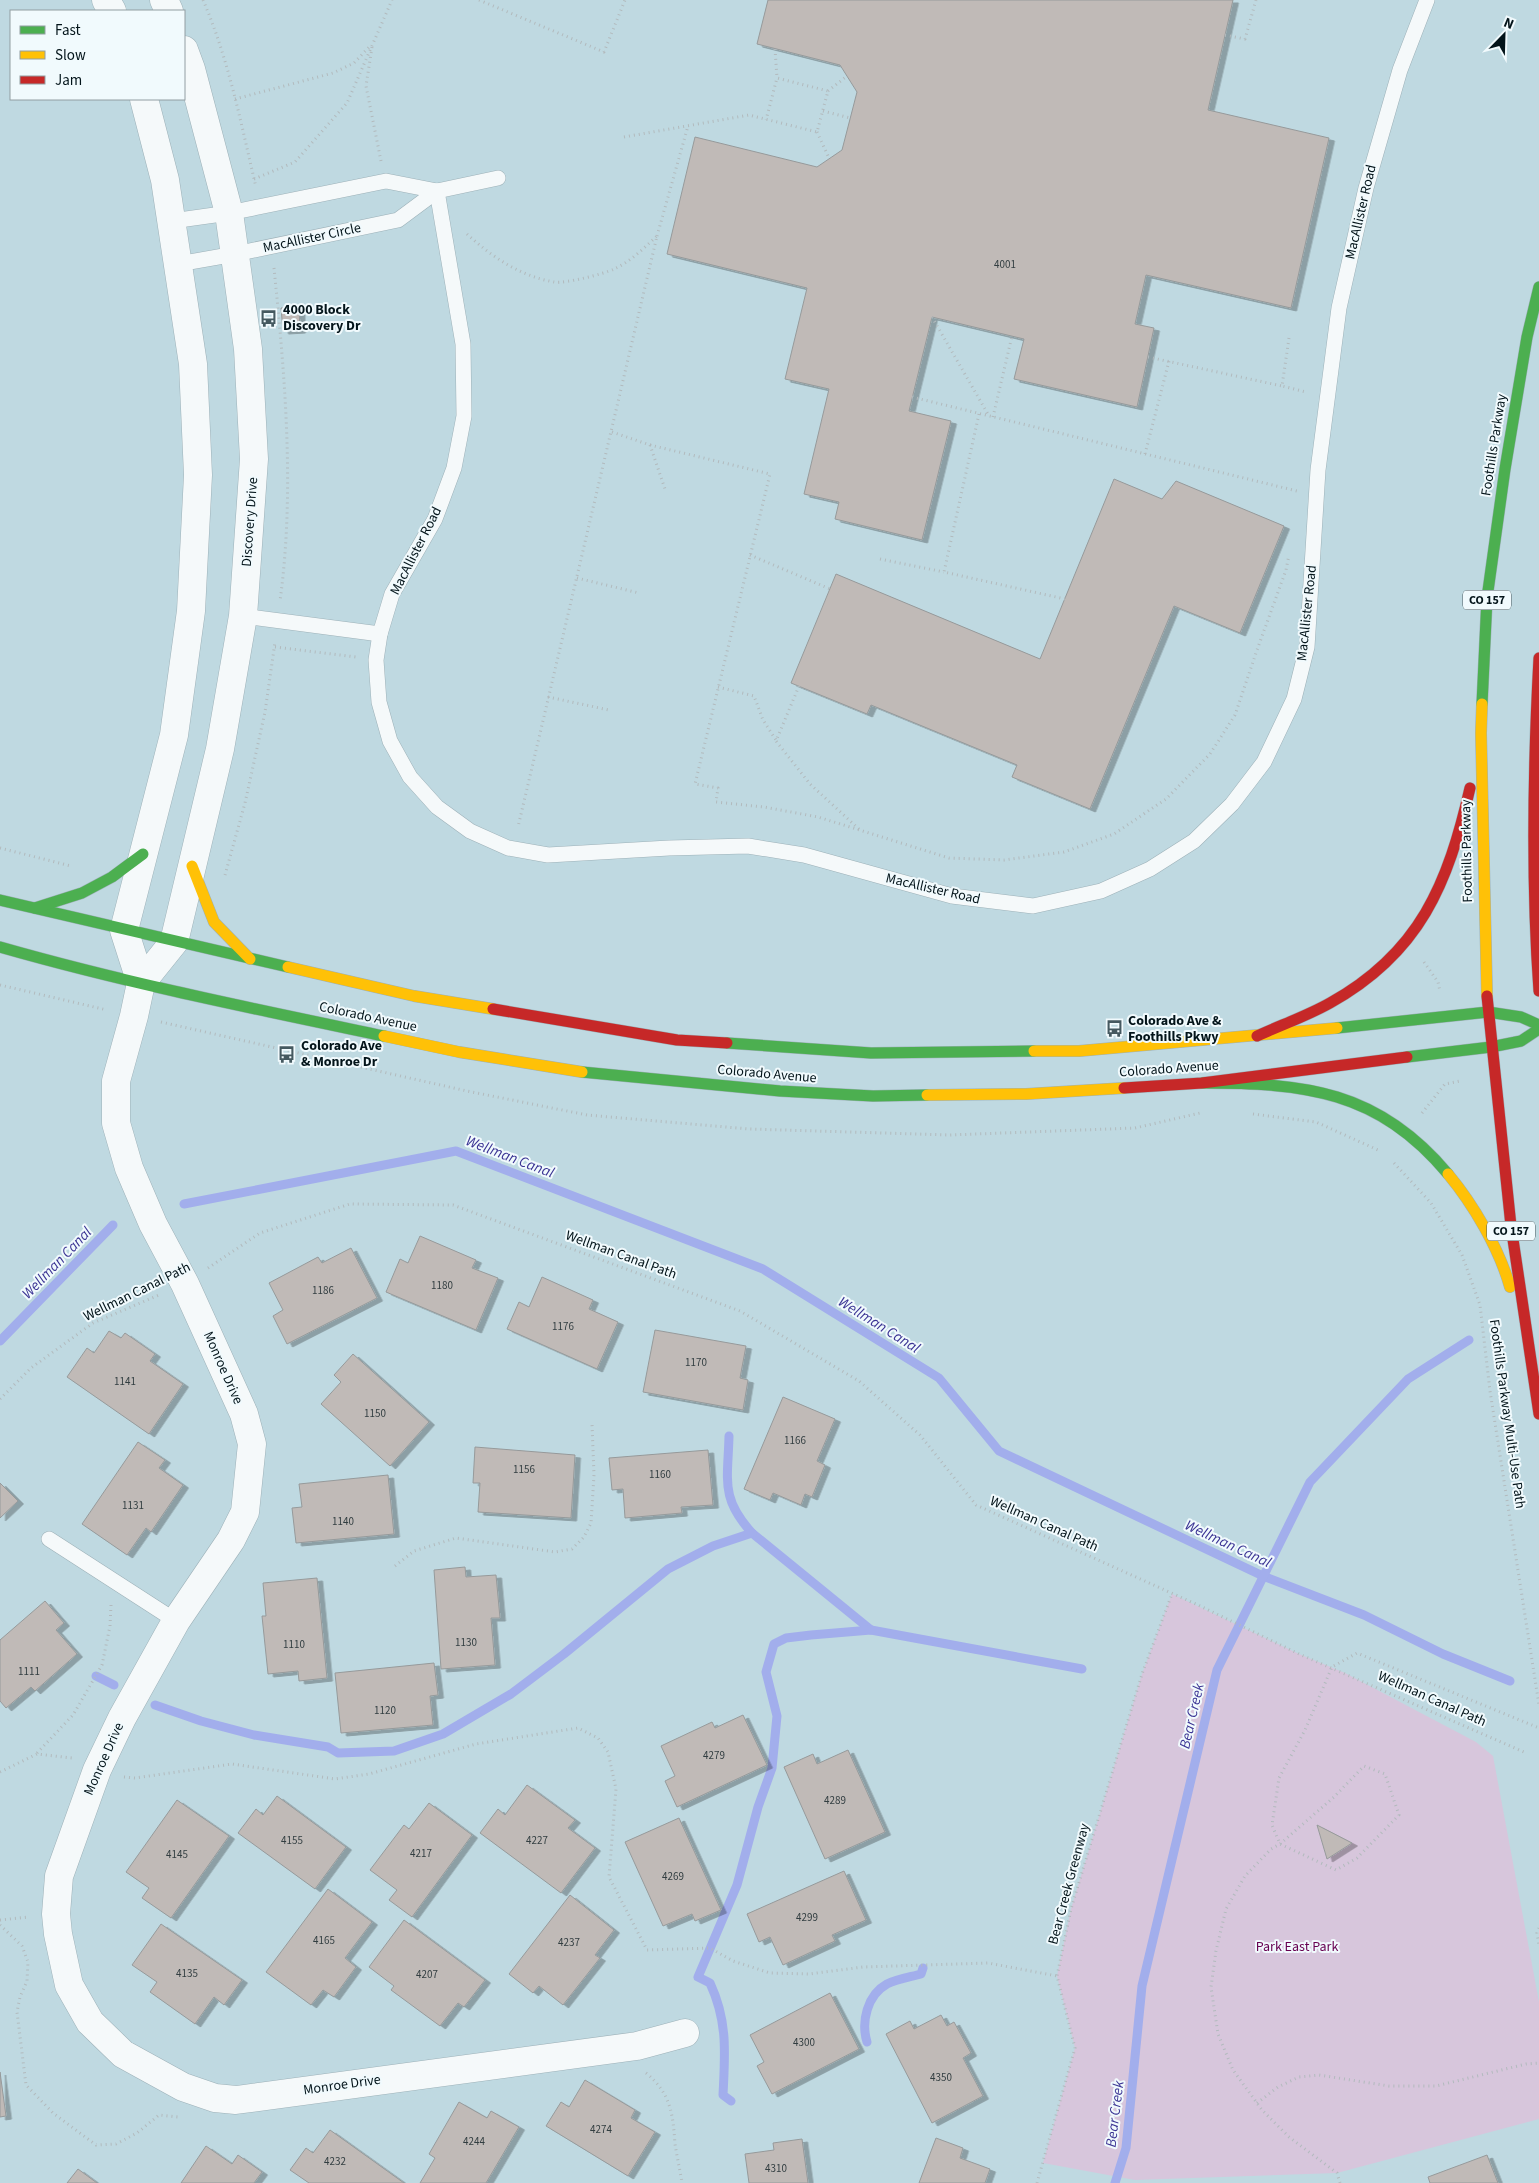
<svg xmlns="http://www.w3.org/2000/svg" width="1539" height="2183" font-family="'Source Sans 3',sans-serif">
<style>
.green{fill:#d7c6dc}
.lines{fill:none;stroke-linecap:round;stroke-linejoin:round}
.stream{stroke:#a2aeec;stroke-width:9}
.building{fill:#c0bab7;stroke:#969a9b;filter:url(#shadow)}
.lane-casing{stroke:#9db1b8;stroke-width:16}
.street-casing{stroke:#9db1b8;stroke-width:29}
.fast-casing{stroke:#9db1b8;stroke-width:12}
.slow-casing{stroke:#9db1b8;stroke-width:12}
.jam-casing{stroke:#9db1b8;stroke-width:12}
.path{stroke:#b2babd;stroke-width:3;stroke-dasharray:1 4;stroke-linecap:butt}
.lane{stroke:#f5f9fa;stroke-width:15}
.street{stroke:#f5f9fa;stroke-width:28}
.fast{stroke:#4caf50;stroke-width:11}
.slow{stroke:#ffc107;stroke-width:11}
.jam{stroke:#c62828;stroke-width:11}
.labels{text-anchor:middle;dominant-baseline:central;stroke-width:4;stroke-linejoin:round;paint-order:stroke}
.number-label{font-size:11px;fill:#323e41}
.shield{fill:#f1fafd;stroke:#4a595e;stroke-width:1}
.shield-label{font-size:12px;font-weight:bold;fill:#03141a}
.street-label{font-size:14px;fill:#03141a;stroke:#f1fafd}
.poi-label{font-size:14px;font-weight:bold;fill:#03141a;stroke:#f1fafd;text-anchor:start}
.park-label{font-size:14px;fill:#670051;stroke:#f1fafd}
.water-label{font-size:15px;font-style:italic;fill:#3b3494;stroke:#f1fafd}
</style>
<defs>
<filter id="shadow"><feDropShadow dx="5.5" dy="3" stdDeviation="0" flood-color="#0004"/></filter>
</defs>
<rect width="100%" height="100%" fill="#bfd9e1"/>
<!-- green -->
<path class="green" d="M1172 1594 1299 1654 1345 1673 1476 1742 1493 1756 1539 2002V2119L1337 2173 1135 2180 1043 2163 1075 2048 1057 1976 1071 1909 1142 1674Z"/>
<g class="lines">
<!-- stream -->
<g class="stream">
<path d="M184 1204 456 1151 763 1269 939 1378 999 1451 1263 1576 1364 1615 1443 1654 1510 1681"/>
<path d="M0 1341 113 1225"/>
<path d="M729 1436C728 1480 720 1498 752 1533L871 1630"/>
<path d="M96 1676 114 1685"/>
<path d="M155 1705 201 1721 254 1735 328 1747 338 1753 394 1751 443 1734 511 1694 564 1654 668 1569 713 1546 752 1533"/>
<path d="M867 2042C861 2022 867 1995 887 1984 897 1979 910 1977 921 1974L923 1968"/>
<path d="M731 2101 723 2095C725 2053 728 2022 710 1983L698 1977 737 1885 758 1807 772 1768 777 1716 766 1672 774 1644 786 1638 811 1635 871 1630 1082 1669"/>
<path d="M1115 2183 1126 2148 1142 1986 1217 1670 1310 1482 1408 1379 1469 1340"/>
</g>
</g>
<!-- building -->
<g class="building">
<path d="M768 0H1233L1208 110 1329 138 1291 308 1146 275 1135 324 1154 328 1137 407 1014 379 1024 339 932 317 909 411 951 421 922 540 835 519 839 502 804 494 829 389 785 379 807 288 667 254 695 137 817 167 842 150 857 92 840 65 757 44Z"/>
<path d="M299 307 300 330 283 331 281 308Z"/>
<path d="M1114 479 1162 499 1176 481 1284 526 1240 633 1174 606 1090 809 1012 777 1017 765 871 705 867 714 791 683 836 574 1040 659Z"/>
<path d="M420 1236 476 1260 472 1268 498 1278 476 1330 386 1292 400 1259 408 1263Z"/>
<path d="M351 1248 377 1298 287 1344 273 1316 283 1310 269 1283 318 1257 322 1263Z"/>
<path d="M542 1277 593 1300 589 1309 618 1322 597 1369 507 1329 519 1302 529 1307Z"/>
<path d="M655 1330 746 1346 740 1378 748 1380 743 1410 643 1392Z"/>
<path d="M109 1331 121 1338 125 1333 155 1354 150 1361 183 1384 149 1434 67 1377 87 1348 94 1353Z"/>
<path d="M353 1354 429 1422 390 1466 321 1404 341 1382 334 1375Z"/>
<path d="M783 1397 835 1419 817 1461 825 1465 812 1497 805 1494 801 1505 773 1493 770 1500 744 1489Z"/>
<path d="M138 1442 165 1460 159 1468 183 1485 151 1532 146 1528 127 1555 82 1524Z"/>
<path d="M475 1447 575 1455 571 1518 478 1512 480 1483H473Z"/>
<path d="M708 1450 713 1505 681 1507 682 1513 625 1518 623 1489 612 1490 609 1458Z"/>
<path d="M388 1475 394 1534 296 1543 292 1508 302 1507 299 1484Z"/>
<path d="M0 1483 18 1501 0 1518Z"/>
<path d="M465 1567 466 1577 496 1575 500 1618H491L495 1665 441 1669 434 1570Z"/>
<path d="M317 1578 327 1678 299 1681 298 1671 268 1674 262 1616H266L263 1583Z"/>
<path d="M45 1601 64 1623 56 1630 77 1654 35 1691 31 1687 6 1708 0 1701V1640Z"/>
<path d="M434 1663 438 1695 430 1696 433 1725 341 1733 335 1673Z"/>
<path d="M743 1715 767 1765 677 1807 665 1781 675 1776 661 1746 712 1722 715 1728Z"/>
<path d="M848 1750 885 1832 825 1859 784 1767 813 1754 817 1764Z"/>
<path d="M527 1785 575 1820 568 1828 595 1848 561 1893 480 1833 498 1809 505 1815Z"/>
<path d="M277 1796 346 1847 315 1889 238 1833 256 1809 263 1815Z"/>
<path d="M177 1800 229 1836 171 1918 142 1898 149 1888 126 1872Z"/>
<path d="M429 1803 472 1835 412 1917 389 1900 397 1890 370 1870 404 1825 409 1829Z"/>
<path d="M679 1818 721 1910 695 1921 692 1914 663 1926 625 1842Z"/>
<path d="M1317 1825 1352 1843 1327 1859Z"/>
<path d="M844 1871 866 1920 832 1935 835 1941 783 1965 770 1937 759 1942 747 1914Z"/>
<path d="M328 1889 372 1922 345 1958 356 1967 334 1997 323 1990 311 2005 266 1972Z"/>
<path d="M570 1895 614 1930 595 1955 600 1958 563 2005 539 1986 533 1993 509 1974Z"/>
<path d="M404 1920 485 1980 464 2007 458 2003 440 2026 391 1990 394 1986 369 1967Z"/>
<path d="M161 1924 242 1980 224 2005 214 1997 195 2024 150 1992 157 1982 132 1965Z"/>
<path d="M830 1993 859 2049 772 2094 757 2066 764 2062 750 2035Z"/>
<path d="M941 2015 947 2026 954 2022 971 2053 963 2058 983 2096 932 2123 886 2034 910 2021 914 2029Z"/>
<path d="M0 2072 6 2116 0 2117Z"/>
<path d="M585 2080 635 2110 631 2118 655 2132 628 2176 546 2126 561 2102 569 2107Z"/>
<path d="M459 2102 487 2118 491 2111 519 2127 486 2183H420L435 2158 429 2154Z"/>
<path d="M330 2130 404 2183H309L290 2170 306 2148 313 2153Z"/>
<path d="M936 2138 963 2148 960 2158 990 2169 985 2183H919Z"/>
<path d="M802 2139 808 2183H749L745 2154 774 2150 773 2143Z"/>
<path d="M206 2146 232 2164 238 2155 262 2172 254 2183H181Z"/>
<path d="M1487 2155 1498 2183H1430L1428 2177Z"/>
<path d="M78 2169 97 2183H67Z"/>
</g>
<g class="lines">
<defs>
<g id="lane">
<path d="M437 191 463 344 464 416 454 468 435 519 392 594 380 634 376 660 379 702 390 741 410 777 437 807 470 831 508 848 548 855 669 848 748 846 804 855 952 896 1033 906 1101 891 1150 869 1194 841 1232 804 1264 762 1294 699 1307 647 1318 470 1339 308 1366 188 1400 70 1427 0"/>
<path d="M172 221 229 213 386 181 437 191 498 178"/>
<path d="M178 264 235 254 398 220 437 191"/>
<path d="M243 616 380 634"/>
<path d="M49 1539 176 1621"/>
</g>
<g id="street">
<path d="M106 0 112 11"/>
<path d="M164 0 169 11"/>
<path d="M144 99 165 180 193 364 198 475 191 611 174 735 124 930 141 983 134 1016 116 1081V1123L129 1168 153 1224 185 1284 244 1414 252 1444 245 1512 231 1540 176 1621 122 1718 97 1770 59 1876 56 1914 58 1934 69 1985 90 2022 123 2054 183 2087 215 2098 236 2100 637 2046 685 2033"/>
<path d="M141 983 174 942 220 749 243 616 254 459 248 349 229 213 191 69 184 50"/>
</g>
<g id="fast">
<path d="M1482 704 1487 598 1505 469 1527 337 1539 287"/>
<path d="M0 900 288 967"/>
<path d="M35 908 82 893 112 877 143 854"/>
<path d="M0 947C126 983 255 1009 384 1036"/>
<path d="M1337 1028 1488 1012 1521 1017 1539 1025"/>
<path d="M727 1043 871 1053 1034 1051"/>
<path d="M1407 1057 1491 1047 1521 1041 1539 1029"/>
<path d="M582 1072 780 1091 873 1096 927 1095"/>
<path d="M1202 1083C1304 1083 1378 1090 1448 1174"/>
</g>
<g id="slow">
<path d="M1482 704 1481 733 1487 996"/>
<path d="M192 866 214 922 250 959"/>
<path d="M288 967 414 996 493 1009"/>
<path d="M384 1036 459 1052 582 1072"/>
<path d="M1034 1051H1079L1337 1028"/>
<path d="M927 1095 1026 1094 1124 1088"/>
<path d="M1448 1174C1473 1204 1499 1248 1510 1287"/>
</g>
<g id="jam">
<path d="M1539 658C1533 769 1531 880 1539 991"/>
<path d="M1487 996 1511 1226 1539 1414"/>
<path d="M493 1009 677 1040 727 1043"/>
<path d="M1257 1036C1281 1025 1307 1016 1330 1003 1420 953 1448 884 1470 788"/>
<path d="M1124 1088 1202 1083 1407 1057"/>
</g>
</defs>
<!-- lane casing -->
<use href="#lane" class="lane-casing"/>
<!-- street casing -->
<use href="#street" class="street-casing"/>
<!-- fast casing -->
<use href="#fast" class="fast-casing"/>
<!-- slow casing -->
<use href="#slow" class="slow-casing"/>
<!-- jam casing -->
<use href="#jam" class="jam-casing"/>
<!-- path -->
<g class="path">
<path d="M203 0C229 60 241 124 256 187"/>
<path d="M479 0 604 52 625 0"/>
<path d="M1225 35 1245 39 1256 0"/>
<path d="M372 47 366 86 381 161"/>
<path d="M775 49 777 78"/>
<path d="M828 91 847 76"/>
<path d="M235 99 333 73 354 63 371 45"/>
<path d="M823 111 850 118"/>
<path d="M817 132 829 158"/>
<path d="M624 137 749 115 817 132 828 91 777 78 766 120"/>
<path d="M254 179 295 162 347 103 392 0"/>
<path d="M467 234C492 257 520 276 554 282 564 284 604 274 614 269 630 262 644 248 657 236L518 827"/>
<path d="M657 236 688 126"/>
<path d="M274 268C285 377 295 491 280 601"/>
<path d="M932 317 989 416"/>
<path d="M1289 338 1282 386 1306 392"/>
<path d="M1148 357 1282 386"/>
<path d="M912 397 1297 491"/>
<path d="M979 414 944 572 1065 599"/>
<path d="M993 417 1012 336"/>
<path d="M612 432 650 445 665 489"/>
<path d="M650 445 770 474 695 784 718 788 716 802 764 807 818 817 949 858 1004 860 1064 852 1114 834 1166 799 1210 754 1235 715 1257 650 1286 570 1289 555"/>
<path d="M1145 454 1169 361"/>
<path d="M750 555 830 589"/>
<path d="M880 559 944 572"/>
<path d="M577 578 639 593"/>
<path d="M275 647 356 657"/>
<path d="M799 686 776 741 810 784 860 830"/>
<path d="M718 687 754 696 763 720 776 740"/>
<path d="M548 697 609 710"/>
<path d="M0 848 71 866"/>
<path d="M225 875 245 803 265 712 275 642"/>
<path d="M1424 962 1438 982 1440 991"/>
<path d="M0 985 107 1010"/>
<path d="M161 1022 467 1091 587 1115 749 1129 950 1135 1135 1128 1200 1113"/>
<path d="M1422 1113 1445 1084 1460 1081"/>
<path d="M1253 1114 1316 1122 1378 1150"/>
<path d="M1394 1163 1431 1203 1462 1255 1480 1305 1490 1391 1539 1705"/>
<path d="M208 1268 260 1233 350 1204 453 1205 740 1311 859 1381 920 1435 976 1505 1198 1605 1299 1654 1524 1752"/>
<path d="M0 1399 31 1368 93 1323 159 1295"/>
<path d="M395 1566 414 1551 456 1538 555 1552 572 1549 584 1537 591 1523 594 1475 592 1424"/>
<path d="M37 1753 73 1715 102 1665 110 1626 111 1605"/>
<path d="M0 1772 37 1754 72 1758"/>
<path d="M124 1777 135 1778 232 1764 335 1779 369 1774 476 1744 578 1728 598 1738 608 1752 616 1789 609 1877 647 1950 710 1948 733 1961 770 1973 809 1974 863 1967 988 1963 1057 1976"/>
<path d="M0 1920 29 1917"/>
<path d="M0 1925 22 1946 28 1962 27 1981 20 1997 17 2012 26 2085 53 2113 96 2145 116 2144 137 2133 159 2115 178 2117"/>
<path d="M1539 1928 1537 1933 1539 1945"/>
<path d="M646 2073C671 2093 673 2115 675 2144 677 2157 680 2170 682 2183"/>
<path d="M1257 2103 1278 2087 1299 2077 1319 2075 1389 2086H1436L1526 2064 1539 2063"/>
<path d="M1037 2183 1075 2048 1057 1976 1071 1909 1142 1674 1172 1594"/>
<path d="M1340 2183 1337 2173 1289 2137 1262 2110 1233 2070 1218 2034 1211 1987 1216 1951 1226 1909 1245 1876 1271 1849 1280 1844 1334 1797 1364 1766 1385 1774 1399 1815 1357 1858 1336 1870 1280 1844 1272 1825 1279 1778 1305 1730 1332 1667 1357 1653 1539 1728"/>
</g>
<!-- lane -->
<use href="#lane" class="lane"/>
<!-- street -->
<use href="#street" class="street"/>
<!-- fast -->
<use href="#fast" class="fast"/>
<!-- slow -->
<use href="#slow" class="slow"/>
<!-- jam -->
<use href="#jam" class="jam"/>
</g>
<!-- icons -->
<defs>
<symbol id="bus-bare" viewBox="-9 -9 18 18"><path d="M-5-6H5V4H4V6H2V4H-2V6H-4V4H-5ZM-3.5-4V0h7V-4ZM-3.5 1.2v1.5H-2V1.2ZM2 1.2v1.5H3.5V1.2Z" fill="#455960" stroke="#f1fafd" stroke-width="2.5" paint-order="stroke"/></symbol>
</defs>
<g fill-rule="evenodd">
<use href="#bus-bare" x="256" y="306" width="25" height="25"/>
<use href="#bus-bare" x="1102" y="1016" width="25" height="25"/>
<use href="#bus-bare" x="274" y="1042" width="25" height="25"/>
</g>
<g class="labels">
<!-- number labels -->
<g class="number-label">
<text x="1005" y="264">4001</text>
<text x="442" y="1285">1180</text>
<text x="323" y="1290">1186</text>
<text x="563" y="1326">1176</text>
<text x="696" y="1362">1170</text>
<text x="125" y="1381">1141</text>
<text x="375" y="1413">1150</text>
<text x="795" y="1440">1166</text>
<text x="524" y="1469">1156</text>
<text x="660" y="1474">1160</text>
<text x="133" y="1505">1131</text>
<text x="343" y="1521">1140</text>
<text x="466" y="1642">1130</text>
<text x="294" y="1644">1110</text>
<text x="29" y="1671">1111</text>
<text x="385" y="1710">1120</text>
<text x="714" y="1755">4279</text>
<text x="835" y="1800">4289</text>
<text x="292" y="1840">4155</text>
<text x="537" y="1840">4227</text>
<text x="421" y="1853">4217</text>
<text x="177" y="1854">4145</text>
<text x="673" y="1876">4269</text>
<text x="807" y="1917">4299</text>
<text x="324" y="1940">4165</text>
<text x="569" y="1942">4237</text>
<text x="187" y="1973">4135</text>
<text x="427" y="1974">4207</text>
<text x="804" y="2042">4300</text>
<text x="941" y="2077">4350</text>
<text x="601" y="2129">4274</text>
<text x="474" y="2141">4244</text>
<text x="335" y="2161">4232</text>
<text x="776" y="2168">4310</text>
</g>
<!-- shield labels -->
<g class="shield">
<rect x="1463" y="590.5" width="48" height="19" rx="4"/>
<rect x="1487" y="1221.5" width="48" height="19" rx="4"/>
</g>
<g class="shield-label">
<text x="1487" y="600">CO 157</text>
<text x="1511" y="1231">CO 157</text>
</g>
<!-- street labels -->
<g class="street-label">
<text transform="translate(1361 212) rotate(-77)">MacAllister Road</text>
<text transform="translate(312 238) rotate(-12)">MacAllister Circle</text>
<text transform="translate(1494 445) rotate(-81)">Foothills Parkway</text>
<text transform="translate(250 522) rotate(-86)">Discovery Drive</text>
<text transform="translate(416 551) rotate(-63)">MacAllister Road</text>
<text transform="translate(1307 613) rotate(-84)">MacAllister Road</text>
<text transform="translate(1467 851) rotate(-91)">Foothills Parkway</text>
<text transform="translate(933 889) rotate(13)">MacAllister Road</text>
<text transform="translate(368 1017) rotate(12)">Colorado Avenue</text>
<text transform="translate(1169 1069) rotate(-4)">Colorado Avenue</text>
<text transform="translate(767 1074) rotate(5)">Colorado Avenue</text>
<text transform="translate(621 1255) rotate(20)">Wellman Canal Path</text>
<text transform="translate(137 1292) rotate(-26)">Wellman Canal Path</text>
<text transform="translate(223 1368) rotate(66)">Monroe Drive</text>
<text transform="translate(1507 1414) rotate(82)">Foothills Parkway Multi-Use Path</text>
<text transform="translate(1044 1524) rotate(24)">Wellman Canal Path</text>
<text transform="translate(1432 1699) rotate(24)">Wellman Canal Path</text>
<text transform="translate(104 1759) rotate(-66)">Monroe Drive</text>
<text transform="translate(1069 1884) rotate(-75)">Bear Creek Greenway</text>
<text transform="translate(342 2085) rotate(-8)">Monroe Drive</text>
</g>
<!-- poi labels -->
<g class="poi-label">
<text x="283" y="310">4000 Block<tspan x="283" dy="16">Discovery Dr</tspan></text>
<text x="1128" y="1021">Colorado Ave &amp;<tspan x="1128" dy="16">Foothills Pkwy</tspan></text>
<text x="301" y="1046">Colorado Ave<tspan x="301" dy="16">&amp; Monroe Dr</tspan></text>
</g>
<!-- park labels -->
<g class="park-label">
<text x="1297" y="1947">Park East Park</text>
</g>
<!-- water labels -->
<g class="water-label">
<text transform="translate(510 1157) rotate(21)">Wellman Canal</text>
<text transform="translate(57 1263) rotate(-46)">Wellman Canal</text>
<text transform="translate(879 1325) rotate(32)">Wellman Canal</text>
<text transform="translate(1228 1544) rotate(25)">Wellman Canal</text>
<text transform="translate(1192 1716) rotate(-77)">Bear Creek</text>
<text transform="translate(1115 2114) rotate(-83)">Bear Creek</text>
</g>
</g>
<!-- legend -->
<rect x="10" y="10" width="175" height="90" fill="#f1fafd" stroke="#929ea2"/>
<rect x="20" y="26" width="25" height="8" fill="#4caf50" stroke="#929ea2"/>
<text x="55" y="35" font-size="15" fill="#03141a">Fast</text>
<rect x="20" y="51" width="25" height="8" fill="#ffc107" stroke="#929ea2"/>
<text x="55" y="60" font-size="15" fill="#03141a">Slow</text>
<rect x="20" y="76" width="25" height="8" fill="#c62828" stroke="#929ea2"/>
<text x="55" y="85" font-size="15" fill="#03141a">Jam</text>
<!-- north arrow -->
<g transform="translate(1504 35) rotate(23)" stroke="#f1fafd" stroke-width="4" paint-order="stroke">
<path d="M0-4L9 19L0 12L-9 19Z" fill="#03141a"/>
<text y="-8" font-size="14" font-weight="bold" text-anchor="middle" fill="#03141a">N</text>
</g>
</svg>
